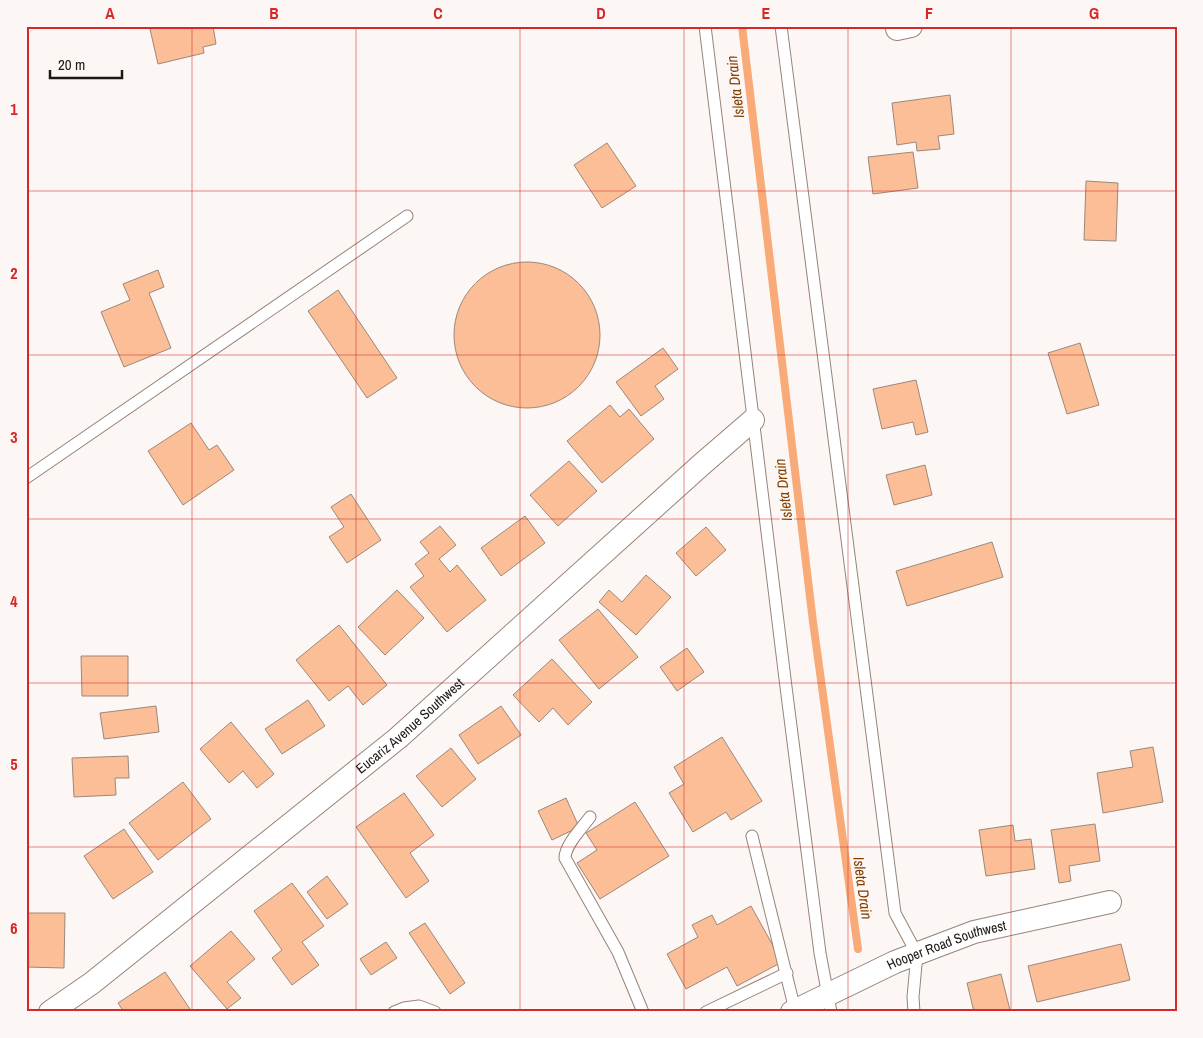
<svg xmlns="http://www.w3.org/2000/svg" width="1203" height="1038" font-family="'Archivo Narrow',sans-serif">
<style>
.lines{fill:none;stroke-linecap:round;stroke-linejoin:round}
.stream{stroke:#f8ab79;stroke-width:8}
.building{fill:#fcbe96;stroke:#9c887b}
.lane-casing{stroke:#978377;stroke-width:13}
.street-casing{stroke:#978377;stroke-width:24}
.lane{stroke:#fff;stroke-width:11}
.street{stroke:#fff;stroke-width:22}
.grid{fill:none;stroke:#d62828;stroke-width:1;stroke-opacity:0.55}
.labels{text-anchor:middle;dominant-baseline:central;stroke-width:4;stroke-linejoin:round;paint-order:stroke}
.street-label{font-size:14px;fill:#1e1712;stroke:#fcf7f4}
.water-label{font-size:15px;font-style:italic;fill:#833f00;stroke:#fcf7f4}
.neatline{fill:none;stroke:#d62828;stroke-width:2}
.grid-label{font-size:16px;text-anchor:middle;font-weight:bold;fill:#d62828}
</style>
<rect width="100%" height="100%" fill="#fcf7f4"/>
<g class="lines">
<!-- stream -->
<path class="stream" d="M742 26 813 622 858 949"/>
</g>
<!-- building -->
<g class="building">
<path d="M161 26H213L216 44 203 47 204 53 158 64 150 29Z"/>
<path d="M950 95 954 134 938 136 940 149 917 151 916 142 897 145 892 103Z"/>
<path d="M607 143 636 186 602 208 574 165Z"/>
<path d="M913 152 918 188 873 194 868 157Z"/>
<path d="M1086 181 1118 183 1116 241 1084 240Z"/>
<circle cx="527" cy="335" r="73"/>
<path d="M158 270 164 287 149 293 171 348 124 367 101 312 130 300 123 284Z"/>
<path d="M338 290 397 378 367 398 308 311Z"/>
<path d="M1080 343 1099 405 1067 414 1048 353Z"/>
<path d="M663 348 678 369 655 386 664 399 641 416 616 382Z"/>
<path d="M916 380 928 432 916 435 913 422 882 429 873 389Z"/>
<path d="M610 405 620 417 629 409 654 439 602 483 567 441Z"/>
<path d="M191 423 209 450 217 445 234 470 183 505 148 451Z"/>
<path d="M569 461 597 491 558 526 530 495Z"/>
<path d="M925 465 932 495 894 505 886 475Z"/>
<path d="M351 494 381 540 347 563 329 537 344 527 331 507Z"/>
<path d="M525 516 545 543 501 576 481 548Z"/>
<path d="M440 526 456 545 439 559 450 572 457 565 486 600 447 632 410 587 424 576 415 564 429 553 420 542Z"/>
<path d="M706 527 726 550 696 576 676 553Z"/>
<path d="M992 542 1003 577 907 606 896 571Z"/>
<path d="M646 575 671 597 636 635 599 602 609 590 622 602Z"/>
<path d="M397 590 424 618 385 655 358 627Z"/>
<path d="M598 609 638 657 599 689 559 640Z"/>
<path d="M339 625 387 685 363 705 348 686 329 701 296 660Z"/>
<path d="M687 648 704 672 677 691 660 667Z"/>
<path d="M81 656H128V696H82Z"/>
<path d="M552 659 592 702 568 725 553 708 539 722 513 695Z"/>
<path d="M308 700 325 726 282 754 265 729Z"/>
<path d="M156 706 159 732 104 739 100 713Z"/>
<path d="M501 706 521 735 478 764 459 735Z"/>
<path d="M231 722 274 774 257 788 243 771 229 783 200 749Z"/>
<path d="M722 737 762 801 731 820 726 812 693 832 669 793 684 784 674 767Z"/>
<path d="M1153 747 1163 802 1103 813 1097 773 1133 767 1130 751Z"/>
<path d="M451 748 476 779 442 807 416 776Z"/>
<path d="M128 756 129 778H115L116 795 74 797 72 758Z"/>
<path d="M183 782 211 819 158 860 129 823Z"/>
<path d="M404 793 434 835 410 853 429 881 406 898 356 827Z"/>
<path d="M566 798 579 827 552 840 538 811Z"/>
<path d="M635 802 669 856 600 899 577 863 597 850 586 833Z"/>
<path d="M1095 824 1100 861 1069 866 1071 881 1059 883 1051 830Z"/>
<path d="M1013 825 1015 841 1031 839 1035 869 986 876 979 830Z"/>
<path d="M124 829 153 872 113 899 84 856Z"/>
<path d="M327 876 348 904 327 919 307 892Z"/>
<path d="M292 883 324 926 302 942 319 965 292 985 272 958 282 950 254 911Z"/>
<path d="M751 906 782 962 737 986 727 967 686 989 667 954 698 937 692 925 712 915 717 925Z"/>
<path d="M27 913H65L64 968 26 967Z"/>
<path d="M425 923 465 983 450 994 409 933Z"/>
<path d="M231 931 255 959 227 982 241 998 227 1009 190 966Z"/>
<path d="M386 942 397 958 371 975 360 959Z"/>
<path d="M1121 944 1130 980 1037 1002 1028 966Z"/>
<path d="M165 972 192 1012H124L118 1003Z"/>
<path d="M1001 974 1010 1010 1002 1012H974L967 983Z"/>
</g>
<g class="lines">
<defs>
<g id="lane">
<path d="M705 26 786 687 820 953 831 1012"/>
<path d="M781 26 895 913 917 954 913 997 914 1012"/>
<path d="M26 478 407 216"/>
<path d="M590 817C582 828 565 845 565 858L618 952 643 1012"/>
<path d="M752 836 795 1010"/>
<path d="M394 1012 404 1008 419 1006 435 1012"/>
<path d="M706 1012 787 973"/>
</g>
<g id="street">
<path d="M897 29 911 26"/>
<path id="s1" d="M50 1012 92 983 398 738 701 465 753 420"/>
<path id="s2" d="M792 1012 895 962 974 932 1110 902"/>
</g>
</defs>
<!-- lane casing -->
<use href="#lane" class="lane-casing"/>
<!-- street casing -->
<use href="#street" class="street-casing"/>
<!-- lane -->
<use href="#lane" class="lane"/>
<!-- street -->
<use href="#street" class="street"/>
</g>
<!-- grid -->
<path class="grid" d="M192 26V1012M356 26V1012M520 26V1012M684 26V1012M848 26V1012M1011 26V1012M26 191H1177M26 355H1177M26 519H1177M26 683H1177M26 847H1177"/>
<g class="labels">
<!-- street labels -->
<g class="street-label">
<text stroke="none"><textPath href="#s1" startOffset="460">Eucariz Avenue Southwest</textPath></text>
<text stroke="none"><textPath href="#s2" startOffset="169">Hooper Road Southwest</textPath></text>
</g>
<!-- water labels -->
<g class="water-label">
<text transform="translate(735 87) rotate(-97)">Isleta Drain</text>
<text transform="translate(783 490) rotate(-97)">Isleta Drain</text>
<text transform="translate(863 888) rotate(82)">Isleta Drain</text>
</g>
</g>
<!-- border -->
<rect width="1203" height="1038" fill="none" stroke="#fcf7f4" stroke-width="55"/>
<!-- scale -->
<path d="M50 70v8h72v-8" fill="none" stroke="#1e1712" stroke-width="2.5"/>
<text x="58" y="70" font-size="15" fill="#1e1712" stroke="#fcf7f4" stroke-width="4" paint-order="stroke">20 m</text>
<rect x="28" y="28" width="1148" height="982" class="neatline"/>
<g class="grid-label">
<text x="110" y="19">A</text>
<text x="274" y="19">B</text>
<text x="438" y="19">C</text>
<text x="601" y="19">D</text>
<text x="766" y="19">E</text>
<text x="929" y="19">F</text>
<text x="1094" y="19">G</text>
<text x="14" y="115">1</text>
<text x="14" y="279">2</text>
<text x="14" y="443">3</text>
<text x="14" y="607">4</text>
<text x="14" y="770">5</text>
<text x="14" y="934">6</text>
</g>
</svg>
